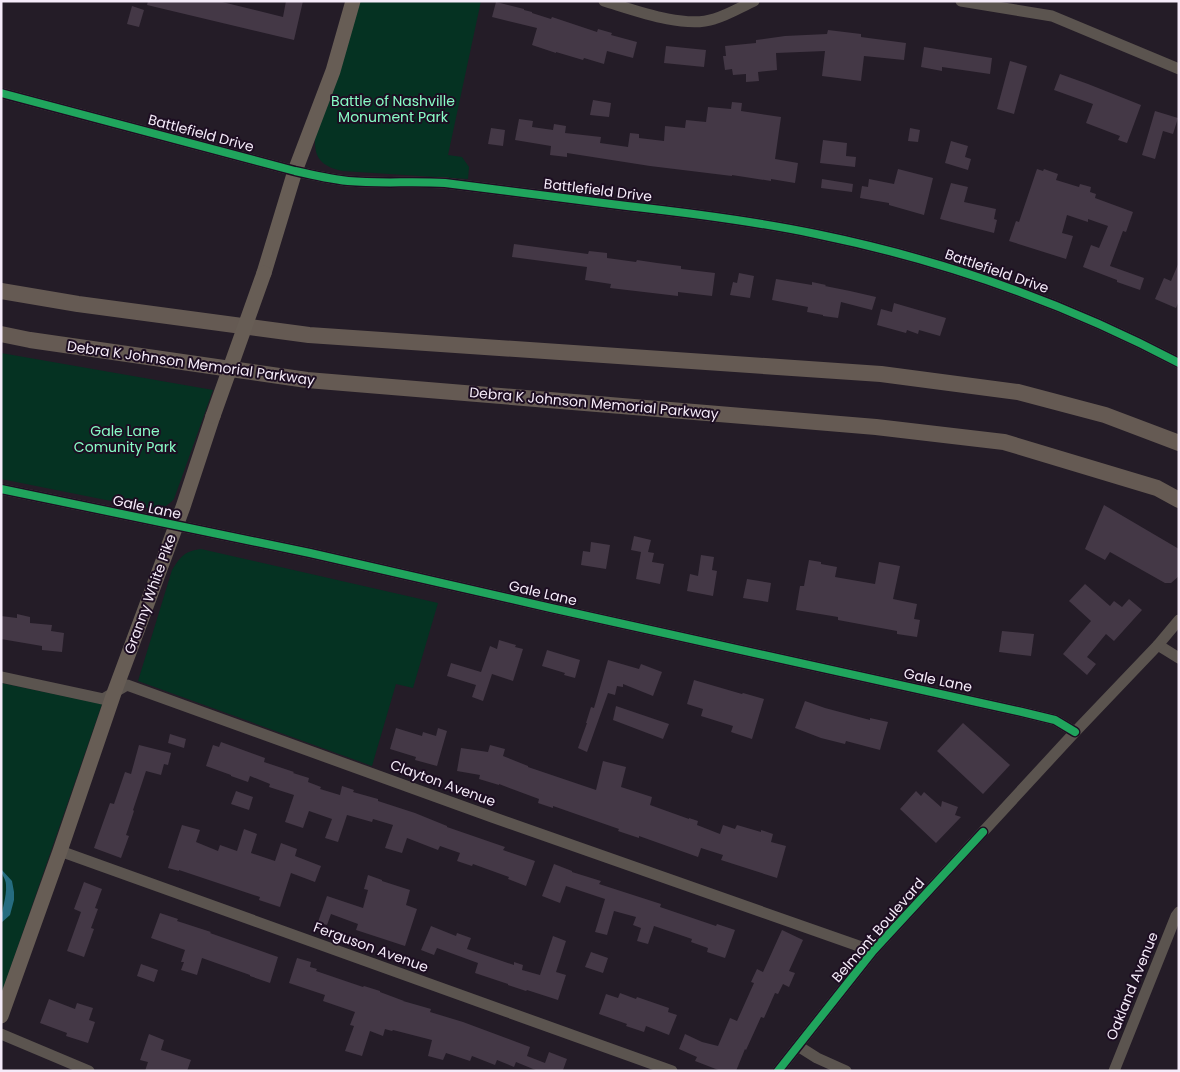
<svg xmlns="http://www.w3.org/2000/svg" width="1180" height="1072" font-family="Poppins,sans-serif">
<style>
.green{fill:#053222}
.water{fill:#266c80}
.building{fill:#443846}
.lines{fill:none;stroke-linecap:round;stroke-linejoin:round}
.minor{stroke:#5b544f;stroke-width:11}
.major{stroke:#675d55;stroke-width:15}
.highway{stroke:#655a53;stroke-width:16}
.major-bridge{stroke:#675d55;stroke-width:15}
.cycleway-casing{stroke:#1d0e22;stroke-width:11}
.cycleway{stroke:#20a55d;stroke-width:8}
.labels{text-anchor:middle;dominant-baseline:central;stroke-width:4;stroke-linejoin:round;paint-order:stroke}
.park-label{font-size:14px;fill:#88fcc6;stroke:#1d0e22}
.street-label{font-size:14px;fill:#f5ebf9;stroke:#1d0e22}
</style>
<rect width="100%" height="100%" fill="#241c27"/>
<!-- green -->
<g class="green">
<path d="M359 1H481L448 155 462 157 469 167 468 179 342 171C322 166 314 159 315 138Z"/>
<path d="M1 353 213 390 174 499C168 506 161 509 151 509L1 479Z"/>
<path d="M201 549 438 603 413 688 396 684 372 766 138 681 172 570C181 556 185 551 201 549Z"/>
<path d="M1 683 102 704 1 995Z"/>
</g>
<!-- water -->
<path class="water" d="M1 869 12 881 14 892V900L10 915 1 923C1 910 7 898 6 885 6 878 1 875 1 869Z"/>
<!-- building -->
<g class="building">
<path d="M148 1H218L283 17 286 1H303L294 40 147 5Z"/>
<path d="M496 2 524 9V10L532 12V13L551 19 552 17 597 32 598 29 612 33 611 35 637 42 633 58 607 51 604 64 584 58 583 60 556 52V53L532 45 537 28 492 17Z"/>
<path d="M132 6 144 10 139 27 127 24Z"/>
<path d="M828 30 861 34V37L906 43 904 60 864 56 861 81 822 76 825 51 776 53 777 70 758 72 759 81 746 82V74L733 75 732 69 725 70 723 56H726L725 46 756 43V40L785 36 827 34Z"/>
<path d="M666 46 706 50 704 67 664 63Z"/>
<path d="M924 47 992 58 990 74 942 67V71L921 67Z"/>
<path d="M1010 61 1027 66 1014 114 997 109Z"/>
<path d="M1060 74 1088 84 1141 105 1127 143 1118 140 1120 136 1086 123 1093 104 1054 90Z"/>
<path d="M593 100 611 103 609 117 590 115Z"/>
<path d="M732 102 742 103 741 111 781 117 775 159 798 163 795 183 771 179V181L732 175V176L650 166 567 153V157L550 155 551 146 515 140 519 119 533 121 532 127 553 130 554 124 566 126 565 133 601 137 600 143 628 147 630 133 639 134V138L664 141 665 126 685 128 686 120 706 122 708 107 731 109Z"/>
<path d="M1155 111 1178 118 1173 134 1163 131 1155 159 1142 155Z"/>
<path d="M491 128 505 130 503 146 488 144Z"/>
<path d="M910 128 920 130 918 142 908 141Z"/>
<path d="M823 140 847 143 846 156 856 157 855 167 820 163Z"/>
<path d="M951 141 968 146 965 157 971 159 968 170 945 163Z"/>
<path d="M898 169 933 178 924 215 889 205V203L860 198 862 186 868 187 869 179 894 184Z"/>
<path d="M1037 169 1043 171 1044 169 1058 174 1056 180 1079 187 1080 184 1091 187 1090 192 1096 194 1095 198 1133 212 1126 232 1123 231 1110 266 1144 278 1140 290 1117 282V280L1083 267 1091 245 1099 248 1108 226 1088 219V222L1067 215 1062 233 1073 236 1066 259 1009 241 1016 221 1019 222Z"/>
<path d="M822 179 853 184 852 192 821 188Z"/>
<path d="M951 183 968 187 964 202 996 209 994 219 997 220 994 233 940 219Z"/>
<path d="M514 244 588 254 589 251 607 253V258L636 262 637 260 657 263 681 266V269L715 273 712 296 678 292V296L610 288 611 284 585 280 587 267 512 257Z"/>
<path d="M1179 262V301L1176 308 1155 299 1164 278 1171 281Z"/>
<path d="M739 273 754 276 750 298 730 295 733 282 737 283Z"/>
<path d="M776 279 812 285V282L826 285 825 286 850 291 876 297 872 310 841 302 838 318 823 316V315L807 312 808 307 772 300Z"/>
<path d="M894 303 946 318 940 336 919 330 918 334 907 330 906 333 877 325 881 309 892 312Z"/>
<path d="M1104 505 1179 549V576L1171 583H1165L1110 552 1105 560 1085 549Z"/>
<path d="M634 536 651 540 648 552 654 553 652 562 664 564 660 584 636 579 641 552 631 550Z"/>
<path d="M591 542 610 545 606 569 581 565 583 551 590 552Z"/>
<path d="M701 555 714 557 712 570 717 571 713 596 687 591 690 574 698 576Z"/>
<path d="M809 560 821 562V564L837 567 835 577 875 584 879 562 900 566 893 599 917 604 914 619 920 620 917 637 897 634V631L838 620V617L796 610 800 586H804Z"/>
<path d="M747 579 771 583 768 602 743 598Z"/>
<path d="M1085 584 1110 606 1114 601 1122 607 1129 599 1142 610 1114 641 1106 634 1087 657 1096 664 1087 675 1063 654 1091 621 1069 601Z"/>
<path d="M17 614 30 617V623L52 625 51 631 64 633 62 652 42 650V646L1 639V616L17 618Z"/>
<path d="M1002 631 1034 634 1031 656 999 652Z"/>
<path d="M499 640 516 645 515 647 523 649 513 681 492 674 483 701 472 697 476 685 447 676 451 663 481 672 490 646 497 649Z"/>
<path d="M547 650 580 660 575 678 564 675 565 673 542 666Z"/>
<path d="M608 660 639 669 641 664 662 672 653 696 623 684V687L617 686 615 695 608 693 587 752 578 748 587 723H586L591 707 594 708Z"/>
<path d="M694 680 742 694 743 693 764 699 752 739 731 732 733 726 701 716 703 709 687 704Z"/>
<path d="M805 701 825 708 870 720V718L888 722 880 750 846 741 845 744 821 738 795 728Z"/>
<path d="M616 706 669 724 663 739 613 720Z"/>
<path d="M963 723 1010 765 983 794 937 751Z"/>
<path d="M396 728 422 736 423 732 436 736 438 728 447 731 437 766 415 760 416 757 390 749Z"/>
<path d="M170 734 186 739 184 748 168 743Z"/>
<path d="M221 742 265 758 264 762 294 772 293 773 309 778 308 782 321 787 320 789 340 795 342 786 354 790 353 792 378 799V801L415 813 447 826V827L505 847 503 850 535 861 526 886 508 879 509 877 473 864 472 866 457 861 460 853 440 846 438 850 407 838 402 853 385 848 393 825 373 819 372 822 347 815 338 842 325 838 332 819 309 811 303 828 285 822 294 795 269 787 270 784 250 776 248 782 231 776V775L206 766 213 745 219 747Z"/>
<path d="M139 745 171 753 168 765 164 764 161 775 146 771 133 810 134 811 126 835 129 836 121 858 94 848 110 803 114 804 125 772 131 774Z"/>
<path d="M490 745 505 749 503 756 528 766V767L596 790 603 761 626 767 621 787 652 797 650 805 689 819V818L698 821 697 825 720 834 723 825 735 829 737 825 761 832V830L773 834 771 842 786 846 777 878 721 860 723 855 701 848 698 857 639 836V838L618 831 619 829 553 806V808L538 803 539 799 499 784V785L479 779 480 775 457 771 461 748 488 752Z"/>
<path d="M236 791 253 797 249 810 231 804Z"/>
<path d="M916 791 921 796 924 792 941 807 942 801 958 807 955 815 961 817 936 843 900 809Z"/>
<path d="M182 825 200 830 196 842 218 851 220 845 237 851 244 829 257 834 251 853 275 861 281 843 297 849 295 856 321 866 315 882 291 873 280 907 259 900 260 897 179 870V871L168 868Z"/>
<path d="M554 864 572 871V872L601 881 599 884 661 904 660 907 716 926 717 924 735 930 725 958 707 952 708 948 691 942 692 939 654 926 648 944 637 941 641 928 633 925 636 917 614 911 607 935 595 932 605 899 566 886 560 903 542 896Z"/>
<path d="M368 875 382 880V881L410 890 406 905 417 909 405 946 356 930 358 924 331 914 327 925 318 922 327 896 363 908 368 890 364 889Z"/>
<path d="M84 882 102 889 95 908 98 909 91 928 94 929 84 957 67 951 81 912 74 909Z"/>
<path d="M160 913 178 919 177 921 211 932 210 933 278 957 270 983 250 976V975L202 958 197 975 181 970 184 962H181L185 950 151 938Z"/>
<path d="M431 926 456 936 457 933 471 938 467 949 514 965V962L523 965 522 970 540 975 553 936 566 941 556 972 566 975 558 1000 527 990 526 991 508 985V984L475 973 478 963 437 948 434 955 421 950Z"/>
<path d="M782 930 803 940 789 971 795 973 789 987 783 984 778 994 775 993 764 1018 761 1017 746 1050 745 1049 736 1071H721L695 1061 697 1057 679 1049 685 1034 702 1042 718 1046 730 1018 737 1021 754 983 751 982 757 969 763 972Z"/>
<path d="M591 952 608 958 603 973 585 967Z"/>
<path d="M297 958 311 962 310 967 317 969 316 971 363 987 364 986 380 991V992L404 1001H403L431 1009 430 1012 463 1022 530 1047 527 1056 545 1063 549 1052 567 1059 563 1070V1071H538L516 1062 514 1067 497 1060 495 1065 472 1056 470 1061 446 1053 443 1060 428 1056 432 1040 393 1030 392 1031 385 1029 383 1036 370 1031 362 1056 345 1051 354 1026 350 1025 355 1012 323 1001 325 995 289 983Z"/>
<path d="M141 964 158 970 154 982 137 976Z"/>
<path d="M620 993 636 999 637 997 669 1008 668 1012 677 1015 669 1035 646 1026 644 1032 626 1026 627 1024 599 1014 606 994 618 998Z"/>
<path d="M49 999 75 1009 77 1003 93 1008 89 1020 95 1022 88 1043 66 1036 67 1033 40 1023Z"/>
<path d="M149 1034 164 1040 161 1050 191 1060 187 1071H145L148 1062 140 1060Z"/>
</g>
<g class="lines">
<!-- minor -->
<g class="minor">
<path d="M604 1C634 10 684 29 714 19 728 15 741 7 754 1"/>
<path d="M961 1 1052 16 1179 69"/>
<path d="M1 93 295 171C312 175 330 179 348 181 380 184 412 181 445 183 505 191 566 198 627 206 690 213 754 221 816 234 943 260 1064 302 1179 363"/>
<path d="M1 489 310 553 551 608 1022 712 1055 720 1075 732"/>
<path d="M1158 645 1179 658"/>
<path d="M1 677 103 699 127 685 492 817 873 951"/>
<path d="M60 851 672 1071"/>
<path d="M1 1034 89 1071"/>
<path d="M798 1046 817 1058 846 1071"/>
<path d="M778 1071 873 951 1075 732 1158 645 1179 620"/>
<path d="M1114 1071 1176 916 1179 912"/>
</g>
<!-- major -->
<g class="major">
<path d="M264 273 295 171 333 71 353 1"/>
<path d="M1 1016 60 851 114 693 183 507 213 416"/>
</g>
<!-- highway -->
<g class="highway">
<path d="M1 291 78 304 309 335 881 374 1018 392 1105 415 1179 443"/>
<path d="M1 334 30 340 307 380 876 427 1004 442 1157 488 1179 500"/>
</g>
<!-- major-bridge -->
<path class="major-bridge" d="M213 416 264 273"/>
<defs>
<g id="cycleway">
<path d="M1 93 295 171C312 175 330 179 348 181 380 184 412 181 445 183 505 191 566 198 627 206 690 213 754 221 816 234 943 260 1064 302 1179 363"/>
<path d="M1 489 310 553 551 608 1022 712 1055 720 1075 732"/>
<path d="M778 1071 873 951 983 832"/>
</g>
</defs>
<!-- cycleway casing -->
<use href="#cycleway" class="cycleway-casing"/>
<!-- cycleway -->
<use href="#cycleway" class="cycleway"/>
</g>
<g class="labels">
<!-- park labels -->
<g class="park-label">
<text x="393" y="101">Battle of Nashville<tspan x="393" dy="16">Monument Park</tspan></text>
<text x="125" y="431">Gale Lane<tspan x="125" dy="16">Comunity Park</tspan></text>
</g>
<!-- street labels -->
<g class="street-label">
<text transform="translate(201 133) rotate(15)">Battlefield Drive</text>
<text transform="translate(598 190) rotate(7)">Battlefield Drive</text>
<text transform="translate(997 271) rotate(19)">Battlefield Drive</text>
<text transform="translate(191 363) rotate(8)">Debra K Johnson Memorial Parkway</text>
<text transform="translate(594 403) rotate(5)">Debra K Johnson Memorial Parkway</text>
<text transform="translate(147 507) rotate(12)">Gale Lane</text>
<text transform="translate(543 593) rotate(13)">Gale Lane</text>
<text transform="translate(150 594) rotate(-70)">Granny White Pike</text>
<text transform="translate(938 680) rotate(12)">Gale Lane</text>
<text transform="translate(443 783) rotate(20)">Clayton Avenue</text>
<text transform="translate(878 930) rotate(-49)">Belmont Boulevard</text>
<text transform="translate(371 947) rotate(20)">Ferguson Avenue</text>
<text transform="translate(1132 986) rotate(-68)">Oakland Avenue</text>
</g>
</g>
<!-- border -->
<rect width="1180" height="1072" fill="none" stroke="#f5ebf9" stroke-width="5"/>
</svg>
